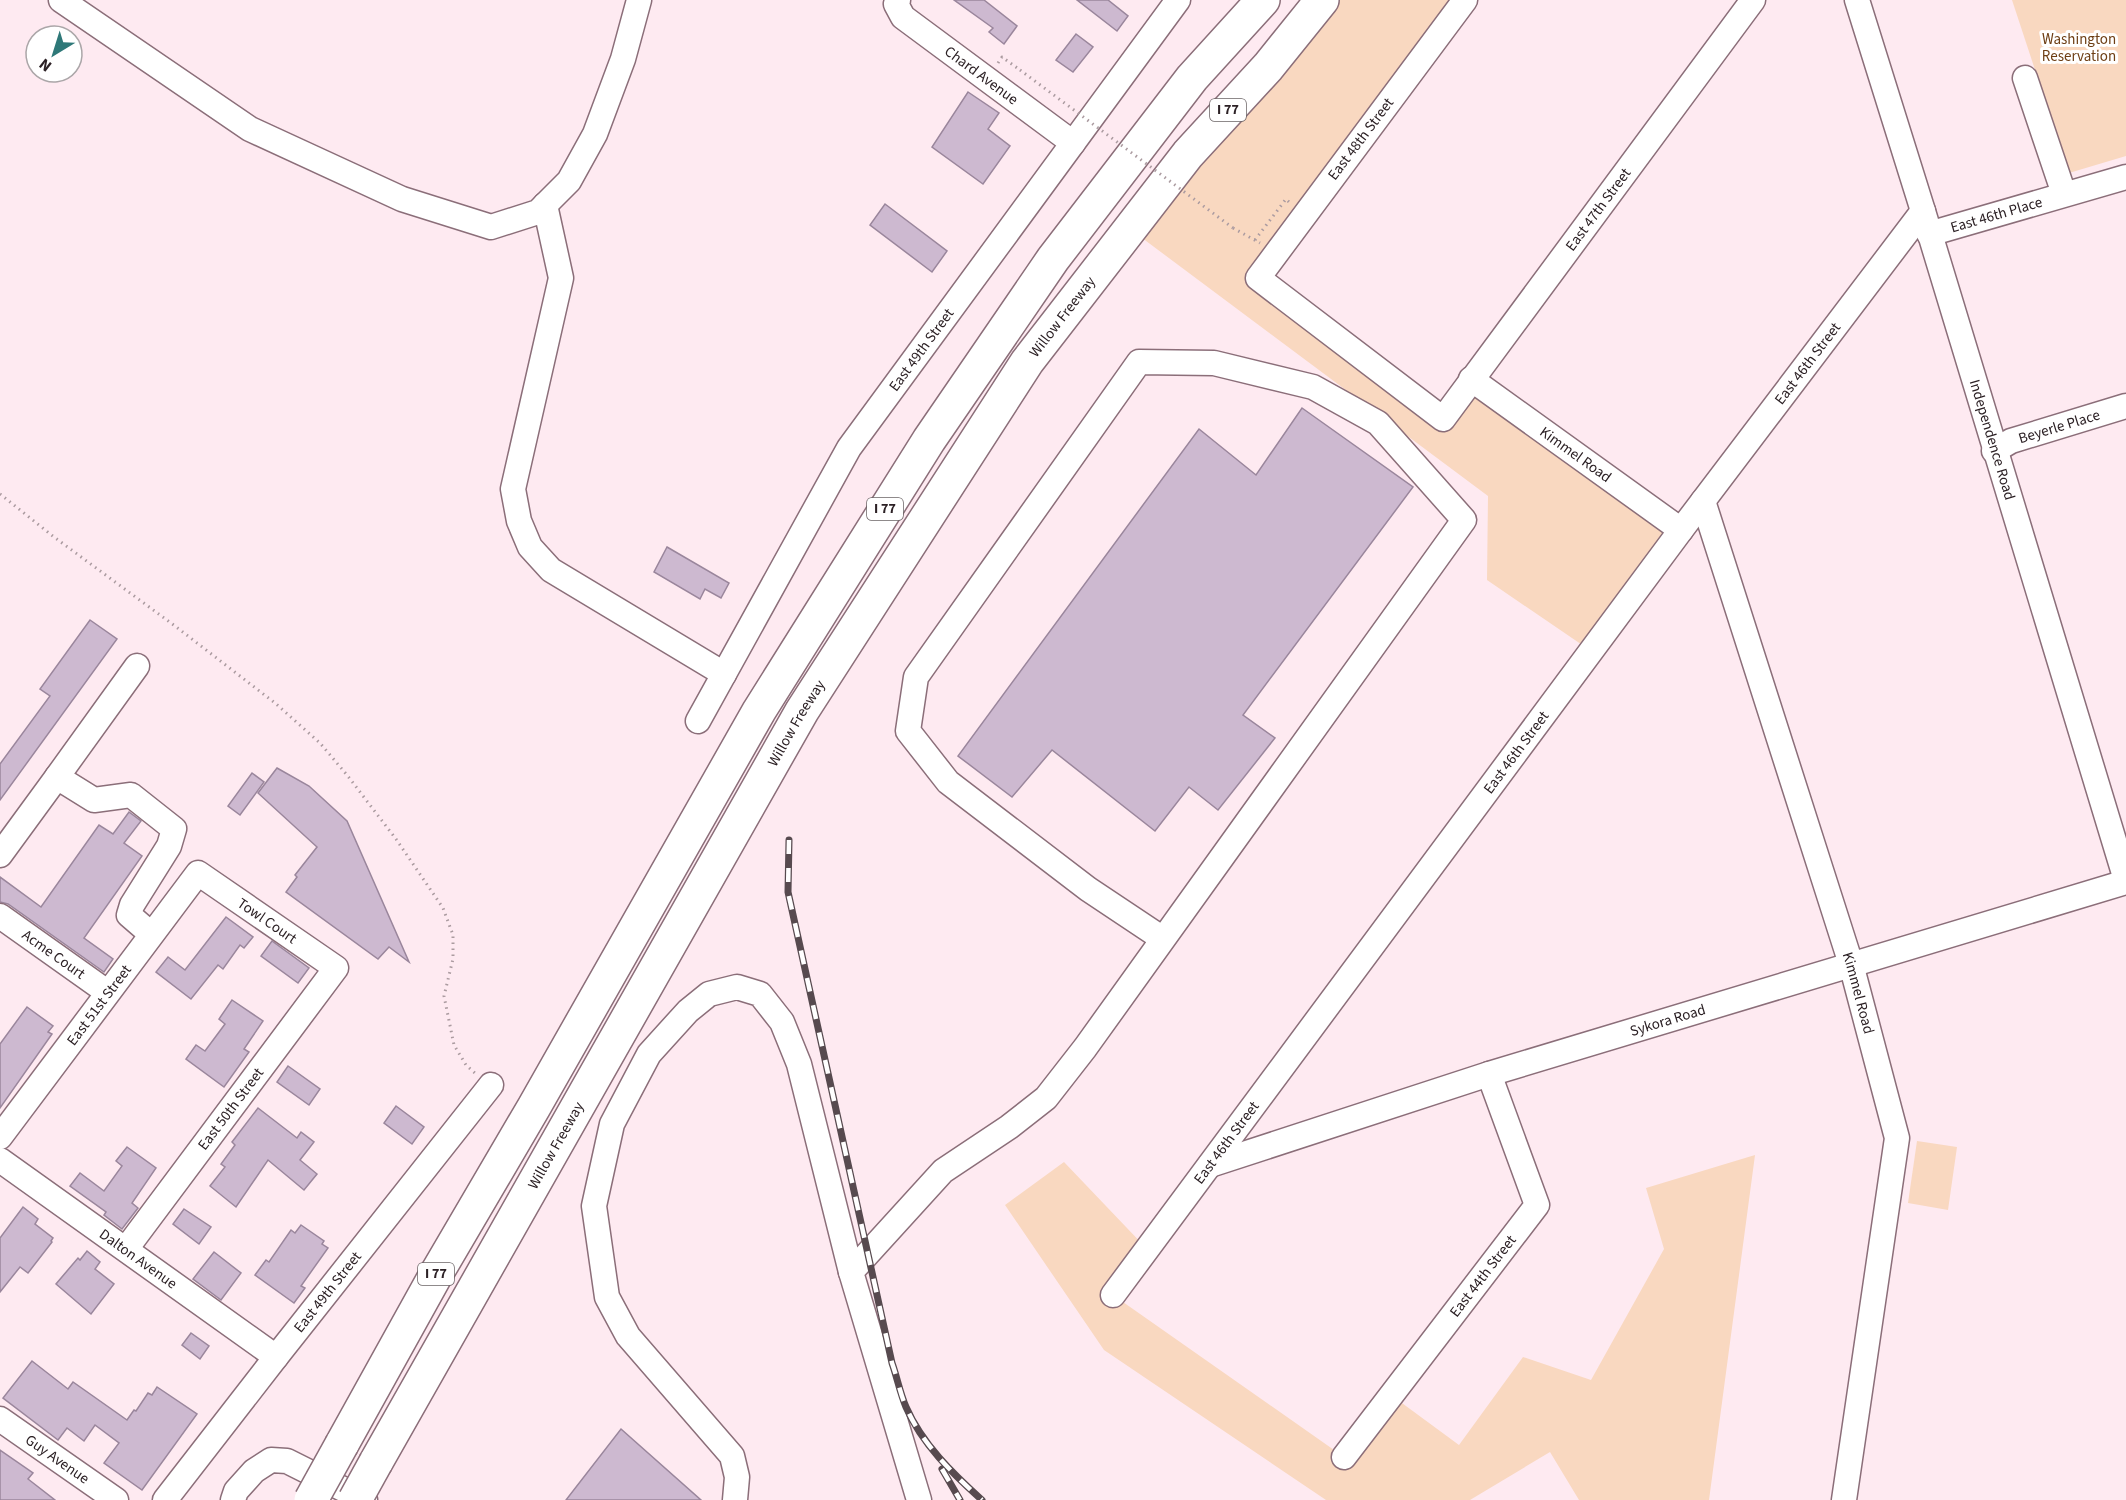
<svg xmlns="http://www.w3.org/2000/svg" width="2126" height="1500" font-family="'Source Sans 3',sans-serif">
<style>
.green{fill:#f9d8c0}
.building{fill:#cdb9d0;stroke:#9a869c;stroke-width:1.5}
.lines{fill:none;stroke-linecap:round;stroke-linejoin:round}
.minor-casing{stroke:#8b6e79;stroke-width:27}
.highway-casing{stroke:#8b6e79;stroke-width:36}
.path{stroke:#ab9ba0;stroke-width:3;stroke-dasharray:1.5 4.5;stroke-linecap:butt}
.minor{stroke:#fff;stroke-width:24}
.highway{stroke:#fff;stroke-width:33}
.rail-casing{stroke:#574a4f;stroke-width:7}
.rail{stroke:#fff;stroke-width:4.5;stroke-dasharray:14;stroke-linecap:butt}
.highway-bridge-casing{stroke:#8b6e79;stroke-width:36;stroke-linecap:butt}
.path-bridge{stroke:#ab9ba0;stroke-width:3;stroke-dasharray:1.5 4.5;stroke-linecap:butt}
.highway-bridge{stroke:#fff;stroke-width:33}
.labels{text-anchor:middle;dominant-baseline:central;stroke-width:6;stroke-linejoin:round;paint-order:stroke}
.shield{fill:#fff;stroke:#6b6466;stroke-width:1.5}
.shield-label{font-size:14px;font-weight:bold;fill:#2c2125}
.park-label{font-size:15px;fill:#6d3e14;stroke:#fff}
.street-label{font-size:15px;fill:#2c2125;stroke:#fff}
</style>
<rect width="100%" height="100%" fill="#feeaf1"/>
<!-- green -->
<g class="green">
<path d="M1340 0H1465L1258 278 1443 418 1471 379 1681 530 1591 651 1487 580 1488 496 1130 229 1268 67Z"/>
<path d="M2012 0H2126V156L2069 173Z"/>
<path d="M1917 1141 1957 1147 1948 1210 1908 1203Z"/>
<path d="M1755 1155 1709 1500H1579L1550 1452 1470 1500H1326L1104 1350 1005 1205 1064 1162 1147 1249 1113 1295 1344 1457 1391 1395 1459 1445 1523 1357 1591 1380 1664 1249 1646 1188Z"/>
</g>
<!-- building -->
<g class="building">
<path d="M954 0H984L1017 26 1004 44 989 32 993 28Z"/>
<path d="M1077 0H1108L1128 16 1117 31Z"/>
<path d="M1076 34 1093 47 1073 72 1056 60Z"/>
<path d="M968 92 999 113 988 129 1010 146 983 184 932 147Z"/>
<path d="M885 204 947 251 932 272 870 225Z"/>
<path d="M1302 408 1413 487 1243 715 1275 738 1218 810 1189 787 1155 831 1052 750 1012 797 958 756 1199 429 1256 475Z"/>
<path d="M667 547 729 583 721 598 705 589 700 599 654 572Z"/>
<path d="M90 620 117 639 0 800V764L50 696 40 689Z"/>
<path d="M277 768 309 786 347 821 409 962 389 947 378 959 286 892 297 877 295 875 317 847 258 793Z"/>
<path d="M252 773 264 782 240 815 228 806Z"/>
<path d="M129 812 141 821 124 843 142 856 84 938 113 959 104 972 8 904 0 902V877L41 907 99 825 113 834Z"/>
<path d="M226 917 253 937 244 948 240 945 223 969 218 965 191 999 156 972 168 957 185 970Z"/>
<path d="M272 941 309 968 298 983 261 956Z"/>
<path d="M232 1000 263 1021 244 1049 249 1052 224 1087 186 1059 196 1045 205 1051 225 1024 219 1019Z"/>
<path d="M27 1007 53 1026 48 1032 52 1034 0 1108V1044Z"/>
<path d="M288 1066 320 1089 309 1105 277 1082Z"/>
<path d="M396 1106 424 1127 412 1144 384 1123Z"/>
<path d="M258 1108 297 1138 301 1132 314 1142 300 1160 317 1174 304 1190 268 1160 236 1207 210 1186 225 1167 221 1164 235 1145 232 1142Z"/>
<path d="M127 1147 156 1168 132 1203 138 1208 122 1229 104 1215 106 1212 70 1186 80 1173 104 1191 122 1166 116 1161Z"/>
<path d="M23 1207 38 1219 35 1224 53 1238 51 1241 52 1242 28 1273 20 1267 0 1292V1238Z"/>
<path d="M184 1209 211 1227 199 1244 173 1224Z"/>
<path d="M301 1225 324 1241 322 1244 328 1248 301 1286 305 1288 294 1303 255 1275 266 1260 269 1262 291 1230 295 1233Z"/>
<path d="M87 1251 100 1262 95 1269 114 1284 91 1314 56 1284 78 1258 80 1260Z"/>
<path d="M214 1252 241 1273 221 1300 193 1279Z"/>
<path d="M191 1333 209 1346 200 1359 182 1345Z"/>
<path d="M32 1361 68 1389 73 1382 127 1420 134 1410 136 1411 148 1393 152 1395 157 1387 197 1414 142 1490 104 1463 119 1443 95 1425 84 1441 67 1428 58 1440 3 1398Z"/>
<path d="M621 1429 701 1500H566Z"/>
<path d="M0 1450 33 1473 28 1479 55 1500H0Z"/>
</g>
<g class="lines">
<defs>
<g id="minor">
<path d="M61 0 250 129 402 199 491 227 538 212 569 181 595 134 623 59 639 0"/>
<path id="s1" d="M898 0 896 4 903 17 1073 143"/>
<path id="s2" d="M1465 0 1258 278 1443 419 1753 0"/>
<path id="s3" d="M1857 0 1923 211 2126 880"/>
<path d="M2025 78 2064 194"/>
<path d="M545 205 561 278 513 489 519 521 530 547 551 570 724 674"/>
<path id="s4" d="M1929 234 2126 177"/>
<path id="s5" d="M1471 379 1681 530"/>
<path id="s6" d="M1994 451 2011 441 2126 406"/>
<path id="s7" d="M1703 501 1851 964 1897 1138 1844 1500"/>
<path id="s8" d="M698 721 849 448 1178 0"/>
<path d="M57 777 137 666"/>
<path d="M0 855 57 777 94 800 131 795 174 829 169 846 132 905 129 915 151 934"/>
<path id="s9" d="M0 916 107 992"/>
<path id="s10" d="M0 1137 198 873 336 968 126 1249"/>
<path id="s11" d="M0 1160 276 1357"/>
<path id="s12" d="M1210 1165 1489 1074 2126 882"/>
<path id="s13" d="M1113 1295 1681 530 1923 211"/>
<path id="s14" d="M0 1419 116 1500"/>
<path id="s15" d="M1344 1457 1537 1205 1489 1074"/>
<path id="s16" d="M165 1500 276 1357 491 1085"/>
<path d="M233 1500 236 1491 254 1471 271 1460 287 1461 365 1500"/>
<path d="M735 1500 737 1477 732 1456 628 1336 607 1297 594 1206 612 1124 649 1054 688 1011 709 994 737 987 760 994 782 1022 799 1064 851 1272"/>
<path d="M919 1500 851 1272 943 1171 1009 1127 1046 1098 1085 1048 1464 520 1378 423 1313 387 1214 363 1139 362 916 677 908 731 948 782 1088 889 1163 939"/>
</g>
<g id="highway">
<path d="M342 1444 439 1269 534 1107 759 711 929 440 1053 259 1192 78 1263 0"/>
<path id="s17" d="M376 1462 802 711 1027 362 1188 154 1268 67 1322 0"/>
</g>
</defs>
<!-- minor casing -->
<use href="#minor" class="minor-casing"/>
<!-- highway casing -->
<use href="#highway" class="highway-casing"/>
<!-- path -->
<g class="path">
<path d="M998 63 1002 57 1020 70"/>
<path d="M1233 228 1260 243"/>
<path d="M1255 240 1286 199 1289 202"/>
<path d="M0 494 54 537 175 626 275 703 320 743 347 775 396 839 443 908 453 935V959L444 996 454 1045 466 1065 475 1073"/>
</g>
<!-- minor -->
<use href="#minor" class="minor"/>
<!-- highway -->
<use href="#highway" class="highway"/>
<defs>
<g id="rail">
<path d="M789 840 788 892 892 1363C897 1377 900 1393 906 1407 922 1444 953 1474 982 1500"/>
<path d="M942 1469 960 1500"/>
</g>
</defs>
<!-- rail casing -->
<use href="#rail" class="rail-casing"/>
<!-- rail -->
<use href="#rail" class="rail"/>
<defs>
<g id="highway-bridge">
<path d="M311 1500 342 1444"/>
<path d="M355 1500 376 1462"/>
</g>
</defs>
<!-- highway-bridge casing -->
<use href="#highway-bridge" class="highway-bridge-casing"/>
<!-- path-bridge -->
<path class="path-bridge" d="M1020 70 1233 228"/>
<!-- highway-bridge -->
<use href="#highway-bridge" class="highway-bridge"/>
</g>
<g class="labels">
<!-- shield labels -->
<g class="shield">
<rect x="1210" y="99" width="36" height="22" rx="4.5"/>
<rect x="867" y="498" width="36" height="22" rx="4.5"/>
<rect x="418" y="1263" width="36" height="22" rx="4.5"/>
</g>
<g class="shield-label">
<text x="1228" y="110">I 77</text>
<text x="885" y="509">I 77</text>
<text x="436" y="1274">I 77</text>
</g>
<!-- park labels -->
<g class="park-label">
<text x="2079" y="39">Washington<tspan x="2079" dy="17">Reservation</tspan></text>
</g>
<!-- street labels -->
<g class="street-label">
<text stroke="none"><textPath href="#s1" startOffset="117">Chard Avenue</textPath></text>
<text transform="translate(1361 139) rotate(-53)">East 48th Street</text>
<text stroke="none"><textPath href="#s2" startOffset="840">East 47th Street</textPath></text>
<text stroke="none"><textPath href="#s4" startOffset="70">East 46th Place</textPath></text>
<text stroke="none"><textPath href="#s17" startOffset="1336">Willow Freeway</textPath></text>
<text stroke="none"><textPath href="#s8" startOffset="434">East 49th Street</textPath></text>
<text stroke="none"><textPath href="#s13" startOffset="1162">East 46th Street</textPath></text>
<text stroke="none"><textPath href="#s6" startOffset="70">Beyerle Place</textPath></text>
<text stroke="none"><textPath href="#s3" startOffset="460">Independence Road</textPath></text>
<text stroke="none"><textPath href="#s5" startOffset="129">Kimmel Road</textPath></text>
<text stroke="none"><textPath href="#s17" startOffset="850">Willow Freeway</textPath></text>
<text stroke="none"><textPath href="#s13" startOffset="676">East 46th Street</textPath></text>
<text stroke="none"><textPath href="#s10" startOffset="414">Towl Court</textPath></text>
<text stroke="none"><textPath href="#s9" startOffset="66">Acme Court</textPath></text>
<text stroke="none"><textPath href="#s7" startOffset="516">Kimmel Road</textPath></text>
<text stroke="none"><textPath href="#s10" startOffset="165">East 51st Street</textPath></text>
<text stroke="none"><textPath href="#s12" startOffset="480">Sykora Road</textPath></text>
<text transform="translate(231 1109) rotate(-53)">East 50th Street</text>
<text stroke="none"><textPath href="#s13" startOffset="190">East 46th Street</textPath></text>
<text stroke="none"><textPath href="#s17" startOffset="364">Willow Freeway</textPath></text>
<text stroke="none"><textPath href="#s11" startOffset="170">Dalton Avenue</textPath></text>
<text stroke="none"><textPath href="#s15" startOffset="228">East 44th Street</textPath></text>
<text stroke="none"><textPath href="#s16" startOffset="264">East 49th Street</textPath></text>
<text stroke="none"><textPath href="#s14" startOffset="70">Guy Avenue</textPath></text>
</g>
</g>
<!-- north arrow -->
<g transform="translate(54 54) rotate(218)"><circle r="28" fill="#ffffff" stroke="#aba6a8" stroke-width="1.5"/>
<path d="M0-4.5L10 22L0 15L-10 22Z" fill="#2e7878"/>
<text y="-9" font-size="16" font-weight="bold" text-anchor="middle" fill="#2c2125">N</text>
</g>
</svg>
